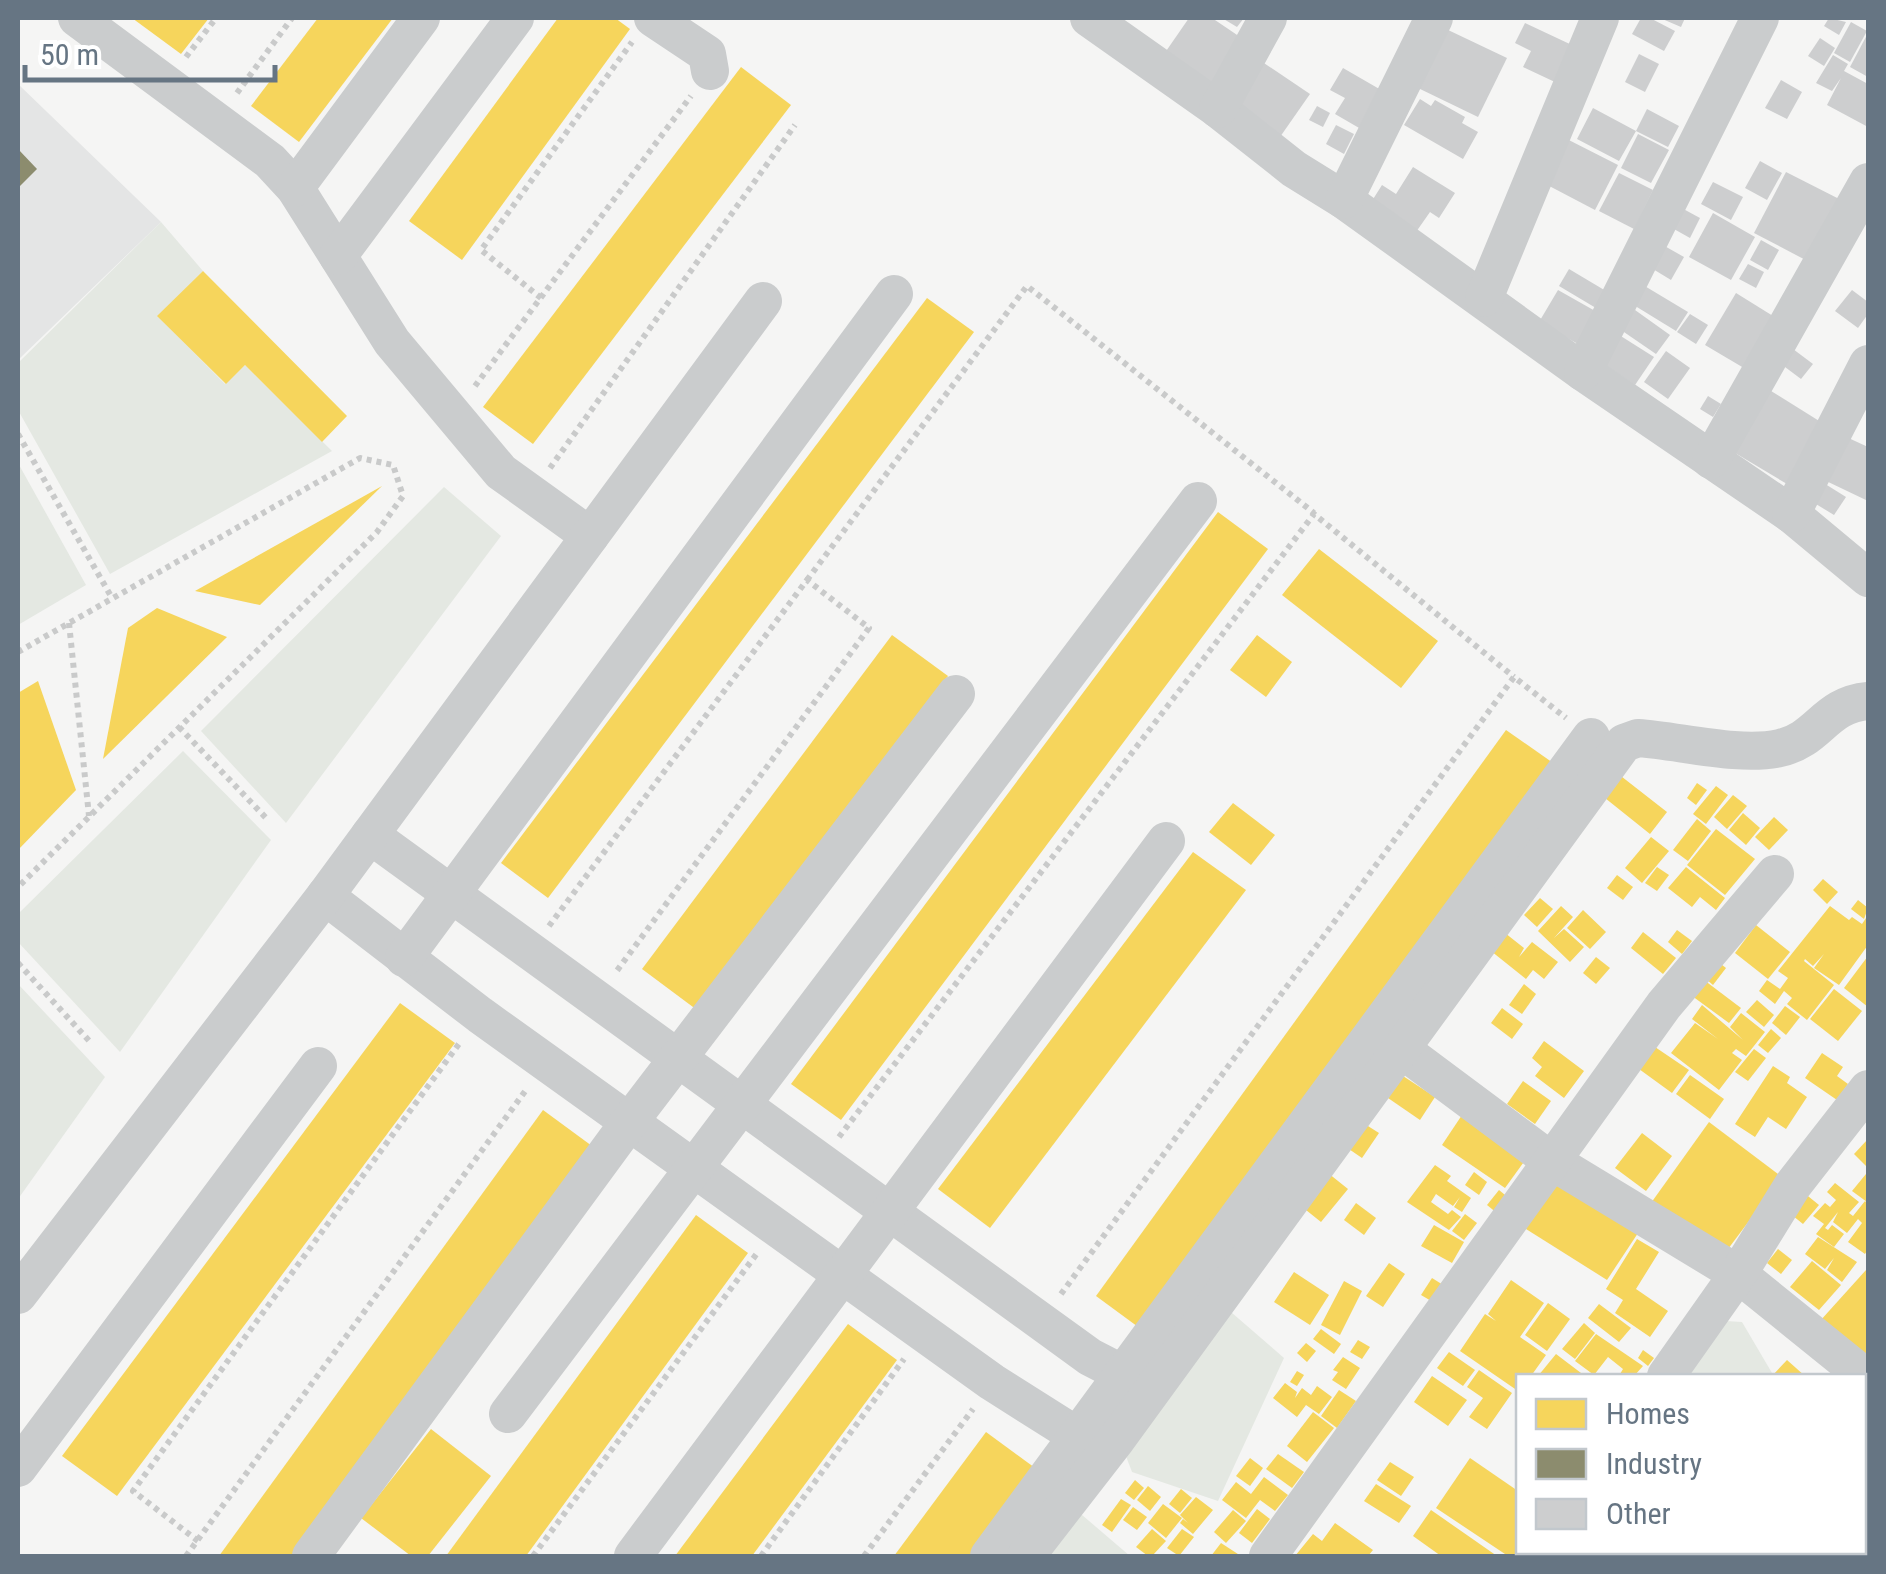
<svg xmlns="http://www.w3.org/2000/svg" width="1886" height="1574" font-family="'Roboto Condensed',sans-serif">
<style>
.built{fill:#e4e5e5}
.green{fill:#e4e8e2}
.homes{fill:#f6d55c}
.industry{fill:#8c8c6e}
.building{fill:#cdcecf}
.lines{fill:none;stroke-linecap:round;stroke-linejoin:round}
.path{stroke:#c9caca;stroke-width:6;stroke-dasharray:5 5;stroke-linecap:butt}
.minor{stroke:#cacccd;stroke-width:38}
</style>
<rect width="100%" height="100%" fill="#f5f5f4"/>
<!-- built -->
<path class="built" d="M18 84 161 222 18 360Z"/>
<!-- green -->
<g class="green">
<path d="M161 222 203 271 158 316 225 384 245 365 332 451 110 574 18 410V363Z"/>
<path d="M18 463 86 585 18 625Z"/>
<path d="M444 487 501 536 286 823 201 731Z"/>
<path d="M183 751 271 840 120 1052 18 942V914Z"/>
<path d="M18 984 105 1077 18 1199Z"/>
<path d="M1224 1306 1284 1358 1218 1501 1132 1472 1121 1443Z"/>
<path d="M1710 1320 1742 1322 1772 1373 1769 1376H1681Z"/>
<path d="M1075 1509 1130 1556H1040Z"/>
</g>
<!-- homes -->
<g class="homes">
<path d="M132 18H209L181 54Z"/>
<path d="M318 18H393L299 142 251 106Z"/>
<path d="M558 18H615L630 29 462 260 409 221Z"/>
<path d="M741 67 791 105 533 444 483 407Z"/>
<path d="M203 271 347 416 322 442 245 365 226 384 157 316Z"/>
<path d="M927 298 974 332 548 898 501 863Z"/>
<path d="M382 486 260 605 195 591Z"/>
<path d="M1218 512 1268 549 841 1120 791 1084Z"/>
<path d="M1319 549 1438 641 1401 688 1282 595Z"/>
<path d="M157 608 227 637 103 759 128 628Z"/>
<path d="M892 635 948 676 697 1010 642 969Z"/>
<path d="M1257 635 1292 662 1266 697 1230 670Z"/>
<path d="M38 681 76 790 18 850V693Z"/>
<path d="M1506 730 1556 765 1145 1332 1096 1296Z"/>
<path d="M1617 773 1667 812 1650 834 1600 794Z"/>
<path d="M1697 783 1707 790 1696 805 1687 798Z"/>
<path d="M1716 786 1728 795 1706 824 1693 814Z"/>
<path d="M1733 795 1747 806 1727 829 1714 817Z"/>
<path d="M1233 803 1275 835 1251 865 1209 832Z"/>
<path d="M1743 813 1760 828 1746 845 1729 830Z"/>
<path d="M1774 817 1788 830 1769 850 1755 837Z"/>
<path d="M1697 819 1711 831 1688 861 1673 850Z"/>
<path d="M1716 829 1755 859 1725 895 1687 865Z"/>
<path d="M1651 837 1669 851 1642 883 1625 868Z"/>
<path d="M1193 852 1246 890 990 1228 938 1189Z"/>
<path d="M1657 867 1669 875 1657 891 1645 883Z"/>
<path d="M1686 867 1725 898 1716 910 1700 897 1692 907 1668 888Z"/>
<path d="M1617 875 1633 887 1623 900 1607 888Z"/>
<path d="M1823 879 1838 892 1827 904 1813 890Z"/>
<path d="M1540 898 1553 909 1537 927 1524 915Z"/>
<path d="M1858 900 1868 908 1864 919 1851 909Z"/>
<path d="M1561 906 1573 917 1554 938 1564 929 1584 947 1570 962 1538 931Z"/>
<path d="M1830 906 1849 920 1852 917 1862 924 1868 915V945L1839 985 1814 968 1824 954 1813 966 1805 959 1804 961 1834 985 1807 1020 1787 1004 1792 998 1784 991 1775 1004 1759 991 1767 980 1780 989 1788 978 1778 971Z"/>
<path d="M1583 910 1606 932 1590 949 1567 928Z"/>
<path d="M1756 925 1790 952 1768 979 1735 953Z"/>
<path d="M1677 930 1692 941 1682 954 1668 942Z"/>
<path d="M1643 932 1676 958 1663 974 1631 948Z"/>
<path d="M1505 933 1524 948 1519 957 1532 942 1558 962 1544 979 1533 970 1526 979 1491 951Z"/>
<path d="M1868 956V1007L1844 988Z"/>
<path d="M1596 957 1610 968 1596 984 1583 973Z"/>
<path d="M1712 957 1726 968 1713 985 1699 973Z"/>
<path d="M1700 977 1741 1008 1729 1023 1688 993Z"/>
<path d="M1524 984 1536 994 1522 1014 1509 1005Z"/>
<path d="M1834 989 1862 1011 1838 1041 1810 1019Z"/>
<path d="M1757 1000 1774 1015 1764 1027 1746 1012Z"/>
<path d="M400 1003 455 1043 117 1496 62 1456Z"/>
<path d="M1702 1005 1743 1040 1730 1027 1741 1013 1765 1032 1746 1056 1736 1049 1732 1053 1742 1060 1719 1090 1671 1053 1695 1023 1718 1039 1692 1019Z"/>
<path d="M1785 1006 1800 1017 1786 1035 1772 1023Z"/>
<path d="M1502 1008 1523 1024 1512 1039 1491 1023Z"/>
<path d="M1771 1029 1781 1038 1768 1053 1758 1045Z"/>
<path d="M1544 1041 1584 1071 1564 1098 1535 1076 1542 1067 1532 1058Z"/>
<path d="M1655 1047 1689 1070 1672 1093 1639 1069Z"/>
<path d="M1754 1049 1766 1058 1748 1081 1735 1072Z"/>
<path d="M1822 1053 1843 1067 1837 1076 1848 1084 1837 1100 1805 1078Z"/>
<path d="M1773 1066 1790 1077 1787 1083 1807 1097 1786 1129 1768 1117 1755 1137 1735 1124Z"/>
<path d="M1690 1075 1724 1099 1710 1119 1676 1094Z"/>
<path d="M1403 1076 1435 1097 1420 1120 1388 1098Z"/>
<path d="M1523 1081 1551 1101 1535 1124 1507 1104Z"/>
<path d="M543 1110 592 1146 294 1556H219Z"/>
<path d="M1462 1115 1526 1159 1505 1188 1442 1145Z"/>
<path d="M1360 1121 1379 1133 1362 1158 1343 1145Z"/>
<path d="M1709 1122 1782 1177 1725 1253 1651 1203Z"/>
<path d="M1642 1133 1672 1156 1646 1191 1615 1168Z"/>
<path d="M1868 1139V1168L1854 1154Z"/>
<path d="M1435 1165 1451 1176 1447 1181 1471 1198 1462 1212 1454 1207 1460 1197 1453 1206 1436 1194 1431 1202 1448 1214 1452 1210 1461 1217 1449 1230 1407 1202Z"/>
<path d="M1474 1172 1487 1182 1479 1195 1465 1185Z"/>
<path d="M1328 1173 1348 1189 1321 1222 1301 1206Z"/>
<path d="M1558 1173 1642 1227 1607 1280 1523 1227Z"/>
<path d="M1866 1174 1868 1176 1867 1202 1852 1191Z"/>
<path d="M1835 1183 1859 1202 1849 1213 1853 1216 1865 1201 1868 1204V1249L1865 1254 1848 1242 1862 1223 1858 1219 1847 1233 1833 1222 1838 1212 1825 1228 1828 1230 1832 1225 1844 1234 1834 1247 1816 1234 1824 1224 1813 1216 1825 1203 1830 1207 1836 1200 1827 1192Z"/>
<path d="M1798 1188 1819 1205 1803 1224 1782 1207Z"/>
<path d="M1499 1190 1510 1199 1498 1214 1487 1205Z"/>
<path d="M1356 1203 1376 1218 1364 1235 1344 1220Z"/>
<path d="M1465 1214 1477 1223 1464 1240 1452 1231Z"/>
<path d="M696 1215 748 1253 526 1556H446Z"/>
<path d="M1434 1225 1464 1242 1452 1263 1421 1246Z"/>
<path d="M1818 1237 1857 1262 1842 1282 1827 1270 1834 1258 1825 1269 1805 1254Z"/>
<path d="M1637 1239 1659 1252 1636 1289 1668 1311 1650 1337 1615 1313 1623 1300 1606 1289Z"/>
<path d="M1778 1249 1792 1260 1781 1274 1767 1263Z"/>
<path d="M1812 1261 1841 1285 1819 1310 1790 1287Z"/>
<path d="M1389 1263 1405 1274 1383 1307 1366 1296Z"/>
<path d="M1866 1270 1868 1272V1353L1863 1359 1820 1321Z"/>
<path d="M1294 1272 1329 1295 1310 1325 1274 1302Z"/>
<path d="M1432 1278 1448 1288 1438 1305 1421 1295Z"/>
<path d="M1511 1280 1544 1303 1520 1337 1546 1355 1531 1376H1518V1391L1460 1351 1485 1314 1496 1321 1488 1314Z"/>
<path d="M1344 1281 1362 1291 1340 1335 1321 1325Z"/>
<path d="M1548 1303 1570 1319 1547 1351 1525 1335Z"/>
<path d="M1599 1304 1631 1328 1619 1342 1588 1318Z"/>
<path d="M1584 1323 1595 1333 1575 1359 1562 1349Z"/>
<path d="M848 1324 897 1360 752 1556H675Z"/>
<path d="M1321 1329 1341 1344 1334 1354 1313 1339Z"/>
<path d="M1596 1334 1643 1366 1634 1376H1623L1620 1374 1623 1369 1608 1357 1594 1375 1575 1361Z"/>
<path d="M1358 1340 1370 1347 1362 1359 1350 1352Z"/>
<path d="M1306 1343 1316 1351 1307 1362 1297 1353Z"/>
<path d="M1643 1350 1654 1358 1648 1366 1638 1358Z"/>
<path d="M1449 1352 1475 1370 1463 1386 1437 1368Z"/>
<path d="M1556 1354 1581 1373 1578 1376H1538Z"/>
<path d="M1343 1357 1360 1368 1346 1389 1332 1380 1338 1372 1333 1370Z"/>
<path d="M1787 1360 1805 1376H1772Z"/>
<path d="M1479 1370 1512 1393 1487 1429 1469 1417 1483 1398 1467 1387Z"/>
<path d="M1297 1371 1304 1375 1297 1386 1290 1382Z"/>
<path d="M1432 1376 1467 1400 1448 1426 1414 1402Z"/>
<path d="M1285 1383 1297 1392 1295 1398 1302 1388 1311 1395 1317 1386 1332 1397 1319 1414 1306 1405 1297 1417 1273 1398Z"/>
<path d="M1339 1390 1356 1401 1337 1428 1321 1416Z"/>
<path d="M1313 1412 1334 1428 1307 1462 1287 1446Z"/>
<path d="M431 1429 491 1476 428 1556H411L361 1518Z"/>
<path d="M986 1432 1042 1473 980 1556H894Z"/>
<path d="M1278 1454 1304 1472 1292 1488 1266 1469Z"/>
<path d="M1250 1458 1263 1468 1250 1486 1236 1476Z"/>
<path d="M1470 1458 1518 1491V1550L1514 1556H1508L1436 1508Z"/>
<path d="M1868 1459V1486L1864 1482V1465Z"/>
<path d="M1390 1462 1414 1477 1401 1496 1377 1480Z"/>
<path d="M1264 1477 1288 1495 1275 1511 1260 1500 1246 1518 1222 1500 1236 1482 1251 1494Z"/>
<path d="M1135 1480 1144 1488 1134 1500 1125 1493Z"/>
<path d="M1376 1484 1411 1506 1399 1523 1364 1501Z"/>
<path d="M1148 1486 1161 1497 1150 1511 1137 1500Z"/>
<path d="M1181 1489 1192 1498 1180 1513 1169 1504Z"/>
<path d="M1196 1497 1213 1510 1193 1534 1180 1523 1183 1519 1188 1523 1180 1515Z"/>
<path d="M1121 1499 1131 1505 1112 1532 1102 1525Z"/>
<path d="M1163 1504 1182 1518 1166 1538 1148 1523Z"/>
<path d="M1133 1507 1147 1517 1137 1530 1123 1520Z"/>
<path d="M1257 1509 1270 1519 1252 1543 1239 1533Z"/>
<path d="M1233 1510 1246 1521 1226 1543 1214 1532Z"/>
<path d="M1431 1510 1497 1556H1441L1413 1536Z"/>
<path d="M1335 1523 1373 1550 1368 1556H1295L1313 1534 1322 1541Z"/>
<path d="M1152 1529 1166 1541 1152 1556H1148L1136 1547Z"/>
<path d="M1182 1529 1194 1537 1179 1556 1167 1548Z"/>
<path d="M1221 1543 1241 1556H1211Z"/>
<path d="M1553 1552H1593L1600 1556H1550Z"/>
<path d="M1638 1552H1673L1670 1556H1635Z"/>
</g>
<!-- industry -->
<path class="industry" d="M18 149 37 169 18 188Z"/>
<!-- building -->
<g class="building">
<path d="M1189 18H1212L1246 41 1212 90 1162 57Z"/>
<path d="M1222 18H1244L1237 27Z"/>
<path d="M1641 18H1650L1675 31 1664 51 1632 34Z"/>
<path d="M1660 18H1685L1681 27Z"/>
<path d="M1829 18 1846 22 1839 35 1824 26Z"/>
<path d="M1851 22 1867 31 1850 62 1834 53Z"/>
<path d="M1525 23 1574 46 1557 83 1523 67 1531 51 1515 43Z"/>
<path d="M1446 29 1507 58 1478 117 1418 88Z"/>
<path d="M1868 33V77L1850 67Z"/>
<path d="M1820 38 1835 48 1824 66 1808 56Z"/>
<path d="M1639 54 1659 64 1645 92 1625 82Z"/>
<path d="M1833 55 1848 64 1844 71 1868 84V127L1827 105 1841 78 1832 91 1816 83Z"/>
<path d="M1258 59 1310 94 1280 137 1228 102Z"/>
<path d="M1343 68 1388 94 1366 132 1335 114 1345 98 1330 90Z"/>
<path d="M1781 80 1802 92 1787 119 1765 108Z"/>
<path d="M1420 99 1431 106 1435 100 1465 117 1462 123 1478 132 1463 159 1404 125Z"/>
<path d="M1317 106 1330 113 1323 127 1309 120Z"/>
<path d="M1593 108 1636 131 1647 109 1679 126 1668 147 1636 131 1619 161 1577 139Z"/>
<path d="M1336 125 1354 134 1344 154 1326 144Z"/>
<path d="M1557 134 1618 165 1595 210 1534 178Z"/>
<path d="M1638 134 1669 150 1651 183 1621 168Z"/>
<path d="M1760 161 1782 173 1767 200 1745 188Z"/>
<path d="M1413 167 1455 193 1439 218 1430 212 1416 232 1370 204 1382 185 1396 194Z"/>
<path d="M1786 172 1849 204 1817 266 1754 233Z"/>
<path d="M1619 173 1653 190 1634 229 1599 211Z"/>
<path d="M1713 182 1743 197 1731 220 1701 204Z"/>
<path d="M1676 205 1700 218 1690 238 1665 224Z"/>
<path d="M1713 213 1755 237 1731 280 1689 257Z"/>
<path d="M1761 240 1779 250 1768 270 1750 260Z"/>
<path d="M1661 244 1684 257 1671 280 1648 266Z"/>
<path d="M1748 264 1764 272 1756 288 1739 279Z"/>
<path d="M1569 269 1616 297 1606 314 1559 286Z"/>
<path d="M1643 285 1688 312 1676 331 1632 304Z"/>
<path d="M1558 290 1604 316 1585 348 1539 322Z"/>
<path d="M1852 290 1868 302V314L1858 328 1835 311Z"/>
<path d="M1736 293 1773 316 1754 374 1705 345Z"/>
<path d="M1635 310 1670 335 1656 354 1621 330Z"/>
<path d="M1690 314 1708 325 1696 344 1677 332Z"/>
<path d="M1616 333 1654 357 1635 385 1598 360Z"/>
<path d="M1793 349 1813 364 1801 379 1781 364Z"/>
<path d="M1666 351 1690 368 1668 399 1644 382Z"/>
<path d="M1763 386 1824 424 1787 484 1725 447Z"/>
<path d="M1708 396 1721 404 1713 417 1700 409Z"/>
<path d="M1842 435 1868 447V501L1822 479Z"/>
<path d="M1822 482 1846 497 1834 515 1811 501Z"/>
</g>
<g class="lines">
<!-- path -->
<g class="path">
<path d="M186 57 216 18"/>
<path d="M237 93 292 18"/>
<path d="M541 298 481 250 632 42"/>
<path d="M475 386 691 96"/>
<path d="M18 434 112 598"/>
<path d="M550 468 795 125"/>
<path d="M807 580 1027 286 1314 513"/>
<path d="M69 623 89 816"/>
<path d="M18 652 360 458 393 465 403 496 377 532 18 887"/>
<path d="M179 727 268 820"/>
<path d="M549 926 807 580 869 628 616 972"/>
<path d="M18 963 92 1044"/>
<path d="M839 1137 1314 514 1514 677"/>
<path d="M1061 1294 1514 677 1566 718"/>
<path d="M198 1541 133 1491 461 1041"/>
<path d="M186 1556 526 1090"/>
<path d="M533 1556 758 1252"/>
<path d="M761 1556 904 1359"/>
<path d="M864 1556 973 1409"/>
</g>
<!-- minor -->
<g class="minor">
<path d="M77 18 270 161 295 188 392 342 501 472 590 536"/>
<path d="M653 18 707 54 710 71"/>
<path d="M1089 18 1218 109 1294 169 1344 200 1583 372 1791 514 1868 578"/>
<path d="M1218 109 1268 18"/>
<path d="M295 188 421 18"/>
<path d="M1344 200 1434 18"/>
<path d="M338 256 515 18"/>
<path d="M1484 298 1600 18"/>
<path d="M1583 372 1760 18"/>
<path d="M1711 460 1868 182"/>
<path d="M1791 514 1868 364"/>
<path d="M370 835 1090 1357 1123 1374"/>
<path d="M325 896 480 1015 992 1382 1079 1437"/>
<path d="M404 958 894 294"/>
<path d="M1401 1049 1550 1160 1738 1274 1868 1379"/>
<path d="M18 1295 325 896 763 301"/>
<path d="M1666 1376 1738 1274 1793 1185 1868 1089"/>
<path d="M508 1414 1198 501"/>
<path d="M18 1468 318 1066"/>
<path d="M311 1556 630 1121 956 694"/>
<path d="M633 1556 1166 841"/>
<path d="M989 1556 1591 737"/>
<path d="M1026 1556 1116 1440 1624 743 1638 738C1680 741 1740 757 1780 748 1820 739 1824 705 1868 701"/>
<path d="M1268 1556 1664 1005 1775 874"/>
<path d="M1536 1556 1539 1552"/>
<path d="M1721 1556 1725 1552"/>
</g>
</g>
<!-- border -->
<rect width="1886" height="1574" fill="none" stroke="#667583" stroke-width="40"/>
<!-- legend -->
<rect x="1516" y="1374" width="350" height="180" fill="#ffffff" stroke="#c2c8cd" stroke-width="2.5"/>
<rect x="1536" y="1399" width="50" height="30" fill="#f6d55c" stroke="#c2c8cd" stroke-width="2.5"/>
<text x="1606" y="1424" font-size="30" fill="#667583">Homes</text>
<rect x="1536" y="1449" width="50" height="30" fill="#8c8c6e" stroke="#c2c8cd" stroke-width="2.5"/>
<text x="1606" y="1474" font-size="30" fill="#667583">Industry</text>
<rect x="1536" y="1499" width="50" height="30" fill="#cdcecf" stroke="#c2c8cd" stroke-width="2.5"/>
<text x="1606" y="1524" font-size="30" fill="#667583">Other</text>
<!-- scale -->
<path d="M25 65v15h250v-15" fill="none" stroke="#667583" stroke-width="5"/>
<text x="40" y="65" font-size="30" fill="#667583" stroke="#ffffff" stroke-width="8" paint-order="stroke">50 m</text>
</svg>
